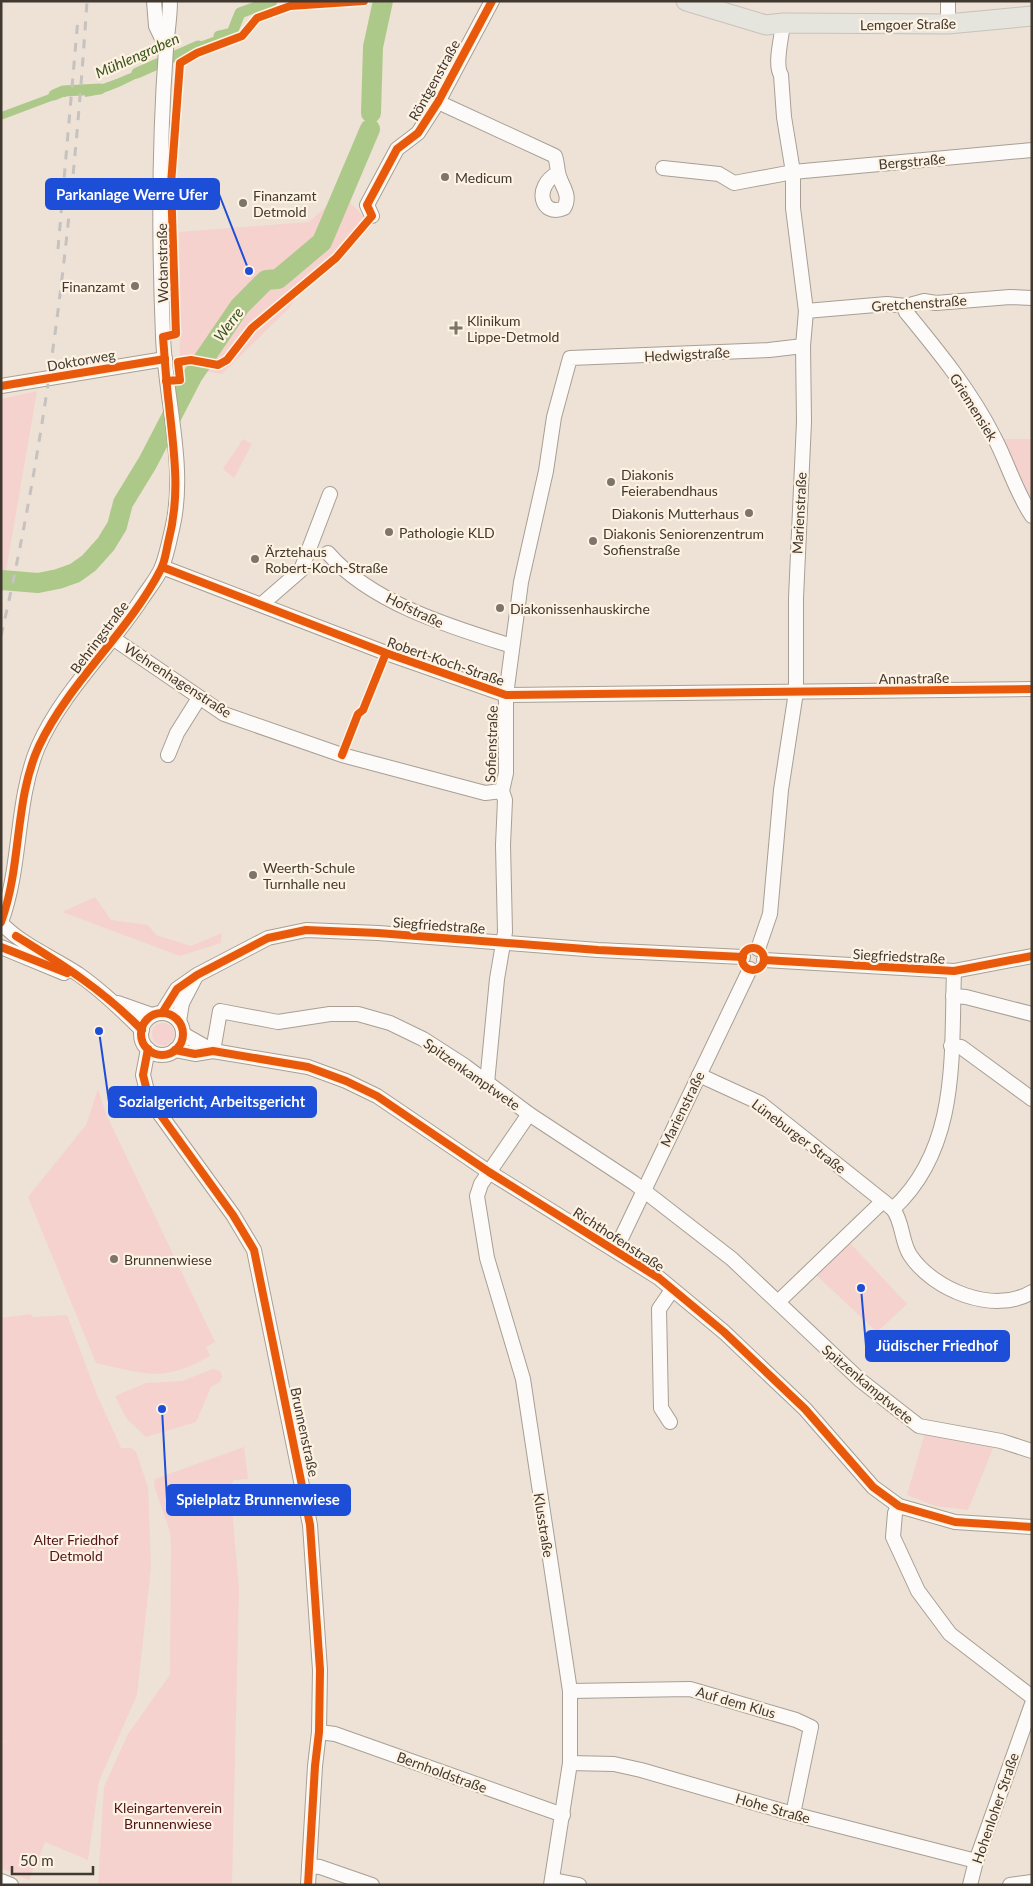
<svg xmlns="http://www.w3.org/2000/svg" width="1033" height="1886" font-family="Lato,sans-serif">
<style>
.green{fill:#f5d2ce}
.water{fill:#adc989}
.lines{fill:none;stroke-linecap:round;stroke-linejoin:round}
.canal{stroke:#adc989;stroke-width:11}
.river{stroke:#adc989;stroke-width:20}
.minor-casing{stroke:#a79f95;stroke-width:16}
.major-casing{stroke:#c8c2bb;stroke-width:21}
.minor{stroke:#fcfbf9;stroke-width:14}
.major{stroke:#e5e4dd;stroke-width:19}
.rail{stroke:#c5c2bf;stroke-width:3;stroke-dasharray:9 9;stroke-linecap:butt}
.cycleway-casing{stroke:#fef2e3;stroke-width:11}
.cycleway{stroke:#e8590c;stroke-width:8}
.poi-dot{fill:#7d746a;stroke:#fef2e3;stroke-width:2}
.labels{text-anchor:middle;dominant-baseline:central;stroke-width:4.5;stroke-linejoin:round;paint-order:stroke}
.street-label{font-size:14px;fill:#413930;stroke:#fef2e3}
.poi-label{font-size:14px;fill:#413930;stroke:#fef2e3;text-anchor:start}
.park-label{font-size:14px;fill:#52131e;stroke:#fef2e3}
.water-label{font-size:15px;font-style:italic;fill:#375318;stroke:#fef2e3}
.leader{fill:none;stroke:#1d4ed8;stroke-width:2}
.callout-dot{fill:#1d4ed8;stroke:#fef2e3;stroke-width:2}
.callout{fill:#1d4ed8;stroke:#1d4ed8;stroke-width:2}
.callout-label{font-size:15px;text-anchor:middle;font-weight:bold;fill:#fff}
</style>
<rect width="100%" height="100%" fill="#ede2d5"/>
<!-- green -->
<g class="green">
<path d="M341 193 364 217 287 310 222 374 180 367 179 232 309 222Z"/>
<path d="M37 391 6 571 1 570V399Z"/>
<path d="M243 439 252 444 234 478 223 469Z"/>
<path d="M1000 439H1032V505Z"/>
<path d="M95 897 111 920 148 925 156 935 191 946 222 933 221 943 180 956 62 912Z"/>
<circle cx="163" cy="1034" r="11"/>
<path d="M98 1089 106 1114 215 1342 206 1347 210 1356C162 1383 147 1374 96 1363L28 1197 86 1125Z"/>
<path d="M848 1241 907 1304 877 1332 814 1273Z"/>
<path d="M31 1314 32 1317 67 1315 97 1395 121 1448H131L136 1452 148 1487 151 1567 137 1695 99 1781 88 1860 45 1842 29 1880 1 1868V1741L11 1744 1 1740V1318Z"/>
<path d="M213 1369 220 1371 222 1376 220 1382 211 1387 196 1422 146 1437 127 1419 115 1396 146 1383 182 1381Z"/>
<path d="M925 1433 995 1443 968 1510 935 1506 907 1495Z"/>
<path d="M244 1447 248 1479 234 1480 230 1486 239 1588 232 1885H98L104 1787 128 1734 170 1675 171 1545 170 1532 154 1485 155 1479Z"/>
</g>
<!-- water -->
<g class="water">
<path d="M230 31 234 36 196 49 184 56 185 47Z"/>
<path d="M151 66V71C129 82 109 94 85 97V88C108 85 129 72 151 66Z"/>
<path d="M63 89H67L66 97H62L1 120V112Z"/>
</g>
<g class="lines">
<!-- canal -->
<g class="canal">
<path d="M219 36 232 33 240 13 272 1"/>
<path d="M137 73 198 46"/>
<path d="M54 95 63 91 100 89"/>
</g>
<!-- river -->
<g class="river">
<path d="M371 113 373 47 383 1"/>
<path d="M1 580 38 583 58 579 75 573 89 563 106 544 117 526 123 503 148 462 193 375 240 306 266 280 278 279 322 242 370 129"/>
</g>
<defs>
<g id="minor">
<path d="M154 1 156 26 166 47"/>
<path d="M948 24V1"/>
<path d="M438 102 555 156C557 162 557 166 558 172 560 185 572 194 564 208 542 218 532 187 558 173"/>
<path d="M663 168 719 174 734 183 793 172 1032 150"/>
<path d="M372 216 367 205 397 149 418 133 438 102 492 1"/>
<path d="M906 306V312C938 351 971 391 994 437 1008 463 1015 491 1032 516"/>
<path d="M806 311 887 304 906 306 924 301 936 303 1010 297 1032 298"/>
<path d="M1 386 165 359"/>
<path d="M328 553C371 603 451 627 512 646"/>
<path d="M162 567 386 653 506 695 1032 689"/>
<path d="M262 604 301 570 330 494"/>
<path d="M114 639 224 714 342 755 485 793 502 791"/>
<path d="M168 755 177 733 199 698"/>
<path d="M1 922C22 866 15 802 38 747 62 692 109 649 141 600 148 589 157 579 162 567 167 554 170 538 173 525 186 465 165 397 163 336 159 241 159 144 166 49 167 33 170 18 170 1"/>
<path d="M1 923C22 945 52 957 78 974 101 990 122 1010 142 1030"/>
<path d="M1 947 64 973"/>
<path d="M758 949 770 914 781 790 796 692V598L804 422 803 346 806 311 793 208V172L784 117 781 75C774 64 782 37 783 23"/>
<path d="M764 960 954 971 1032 956"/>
<path d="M953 996 966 997 1032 1014"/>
<path d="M118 1003 152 1015"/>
<path d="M162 1013 177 989 197 975 268 938 306 930 378 933 598 950 743 957"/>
<circle cx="162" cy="1034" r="21"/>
<path d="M179 1021 182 1003 195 978"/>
<path d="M183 1034 213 1051"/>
<path d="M951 1046 961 1047 1032 1099"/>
<path d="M148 1049 143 1075 149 1099 233 1215 254 1250 310 1525 320 1670 319 1732 315 1766 308 1885"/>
<path d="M175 1050 195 1054 213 1051 308 1067 346 1081 377 1096 489 1172 659 1278 724 1332 805 1409 873 1487 899 1506 955 1522 1032 1527"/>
<path d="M213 1051 220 1011 278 1022 330 1014H358L390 1023 423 1039 465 1066 529 1114 634 1183 732 1259 860 1380 919 1426 1001 1441 1032 1451"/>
<path d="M699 1075 760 1103 893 1209C903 1222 901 1241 910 1255 933 1290 994 1315 1032 1292"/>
<path d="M487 1083 497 979 505 932 503 845 505 800 502 791 506 773V695L521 582 546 471 554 417 570 358 769 350 803 346"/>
<path d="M529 1114 481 1184 477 1196 487 1258 523 1379 570 1691V1763L551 1885"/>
<path d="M893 1209C960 1147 951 1054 954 971"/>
<path d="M616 1249 750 969"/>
<path d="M778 1302 883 1201"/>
<path d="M670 1422 661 1408 659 1309 672 1290"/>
<path d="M899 1506 895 1513 893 1537 918 1591 950 1634 1032 1697"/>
<path d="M570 1691 690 1689 796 1720 811 1727 793 1814"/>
<path d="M319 1732 335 1734 563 1815"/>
<path d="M570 1763 614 1764 641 1770 793 1814 976 1861"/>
<path d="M309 1866 320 1867 372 1885"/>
<path d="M553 1880 579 1885"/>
<path d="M1 1881 11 1885"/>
<path d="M970 1885 976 1861 1032 1704"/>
<path d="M1010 1885 1032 1882"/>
</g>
<path id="major" d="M686 1 766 25 783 23 948 24 1032 16"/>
</defs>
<!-- minor casing -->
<use href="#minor" class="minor-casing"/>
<!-- major casing -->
<use href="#major" class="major-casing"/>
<!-- minor -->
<use href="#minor" class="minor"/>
<!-- major -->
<use href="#major" class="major"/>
<!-- rail -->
<g class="rail">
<path d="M58 249 78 18"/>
<path d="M1 636C49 428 73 214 87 1"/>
</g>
<defs>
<g id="cycleway">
<path d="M166 381 180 380 178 362 191 360 218 365 227 360 252 328 336 258 372 216 367 205 397 149 418 133 438 102 492 1"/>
<path d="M1 386 165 359"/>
<path d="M162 567 386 653 506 695 1032 689"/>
<path d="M342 755 358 714 363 710 386 653"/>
<path d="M1 922C22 866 14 800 39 746 70 681 128 633 161 569 165 561 166 552 168 543 181 494 174 454 169 405 166 382 165 360 163 337L176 334 171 184 180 63 197 53 242 36 257 18 290 6 364 1"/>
<path d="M16 936C62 964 104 991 142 1030"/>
<path d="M1 947 67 973"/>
<circle cx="753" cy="959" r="11"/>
<path d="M764 960 954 971 1032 956"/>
<path d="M162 1013 177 989 197 975 268 938 306 930 378 933 598 950 743 957"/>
<circle cx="162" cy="1034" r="21"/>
<path d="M148 1049 143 1075 149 1099 233 1215 254 1250 310 1525 320 1670 319 1732 315 1766 308 1885"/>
<path d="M175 1050 195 1054 213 1051 308 1067 346 1081 377 1096 489 1172 659 1278 724 1332 805 1409 873 1487 899 1506 955 1522 1032 1527"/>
</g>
</defs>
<!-- cycleway casing -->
<use href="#cycleway" class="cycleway-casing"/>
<!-- cycleway -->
<use href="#cycleway" class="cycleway"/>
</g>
<!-- markers -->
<g class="poi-dot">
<circle cx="445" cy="177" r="5"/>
<circle cx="243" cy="203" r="5"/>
<circle cx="135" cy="286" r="5"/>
<path d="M453.5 320.5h5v5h5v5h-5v5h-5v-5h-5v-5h5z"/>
<circle cx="611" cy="482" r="5"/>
<circle cx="749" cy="513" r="5"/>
<circle cx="389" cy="532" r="5"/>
<circle cx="593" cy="541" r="5"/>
<circle cx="255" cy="559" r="5"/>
<circle cx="500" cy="608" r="5"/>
<circle cx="253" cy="875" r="5"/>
<circle cx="114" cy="1259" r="5"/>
</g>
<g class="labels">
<!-- street labels -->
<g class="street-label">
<text transform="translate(908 24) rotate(-1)">Lemgoer Straße</text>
<text transform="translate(434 80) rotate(-61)">Röntgenstraße</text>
<text transform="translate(912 161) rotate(-5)">Bergstraße</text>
<text transform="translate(162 263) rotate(-91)">Wotanstraße</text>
<text transform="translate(919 303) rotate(-4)">Gretchenstraße</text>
<text transform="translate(687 354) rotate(-3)">Hedwigstraße</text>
<text transform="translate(81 360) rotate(-10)">Doktorweg</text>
<text transform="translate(974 407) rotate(58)">Griemensiek</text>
<text transform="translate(799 513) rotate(-87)">Marienstraße</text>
<text transform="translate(415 610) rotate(26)">Hofstraße</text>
<text transform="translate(99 637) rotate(-53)">Behringstraße</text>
<text transform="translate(446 661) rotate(19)">Robert-Koch-Straße</text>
<text transform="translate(914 678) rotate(-1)">Annastraße</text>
<text transform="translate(178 680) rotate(33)">Wehrenhagenstraße</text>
<text transform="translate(491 744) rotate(-88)">Sofienstraße</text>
<text transform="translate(439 925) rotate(4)">Siegfriedstraße</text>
<text transform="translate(899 956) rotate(3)">Siegfriedstraße</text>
<text transform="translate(472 1074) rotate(35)">Spitzenkamptwete</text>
<text transform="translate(682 1109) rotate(-64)">Marienstraße</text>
<text transform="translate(799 1136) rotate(37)">Lüneburger Straße</text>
<text transform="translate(619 1239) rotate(33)">Richthofenstraße</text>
<text transform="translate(868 1384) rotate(40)">Spitzenkamptwete</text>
<text transform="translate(305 1432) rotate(78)">Brunnenstraße</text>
<text transform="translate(544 1525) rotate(81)">Klusstraße</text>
<text transform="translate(736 1702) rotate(16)">Auf dem Klus</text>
<text transform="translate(442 1772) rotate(20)">Bernholdstraße</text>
<text transform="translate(773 1808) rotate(16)">Hohe Straße</text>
<text transform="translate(995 1808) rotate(-71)">Hohenloher Straße</text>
</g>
<!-- poi labels -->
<g class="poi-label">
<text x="455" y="177">Medicum</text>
<text x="253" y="195">Finanzamt<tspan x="253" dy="16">Detmold</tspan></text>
<text x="125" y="286" text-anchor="end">Finanzamt</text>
<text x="467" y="320">Klinikum<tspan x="467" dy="16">Lippe-Detmold</tspan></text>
<text x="621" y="474">Diakonis<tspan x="621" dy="16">Feierabendhaus</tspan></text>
<text x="739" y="513" text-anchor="end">Diakonis Mutterhaus</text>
<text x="399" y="532">Pathologie KLD</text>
<text x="603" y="533">Diakonis Seniorenzentrum<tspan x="603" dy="16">Sofienstraße</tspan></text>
<text x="265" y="551">Ärztehaus<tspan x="265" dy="16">Robert-Koch-Straße</tspan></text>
<text x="510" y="608">Diakonissenhauskirche</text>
<text x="263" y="867">Weerth-Schule<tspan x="263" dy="16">Turnhalle neu</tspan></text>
<text x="124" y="1259">Brunnenwiese</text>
</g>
<!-- park labels -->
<g class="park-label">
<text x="76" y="1539">Alter Friedhof<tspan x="76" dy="16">Detmold</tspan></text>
<text x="168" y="1807">Kleingartenverein<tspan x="168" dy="16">Brunnenwiese</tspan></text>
</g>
<!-- water labels -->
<g class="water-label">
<text transform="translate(137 55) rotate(-24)">Mühlengraben</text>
<text transform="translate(228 324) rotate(-53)">Werre</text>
</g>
</g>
<!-- callouts -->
<path class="leader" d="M249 271L219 194M99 1031L109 1102M861 1288L866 1346M162 1409L167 1500"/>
<g class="callout-dot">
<circle cx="249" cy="271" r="5"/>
<circle cx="99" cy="1031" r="5"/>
<circle cx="861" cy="1288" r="5"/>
<circle cx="162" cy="1409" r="5"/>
</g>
<g class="callout">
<rect x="46" y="179" width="173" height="30" rx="5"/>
<rect x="109" y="1087" width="207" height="30" rx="5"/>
<rect x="866" y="1331" width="143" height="30" rx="5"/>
<rect x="167" y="1485" width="183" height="30" rx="5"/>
</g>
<g class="callout-label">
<text x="132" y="200">Parkanlage Werre Ufer</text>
<text x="212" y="1107">Sozialgericht, Arbeitsgericht</text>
<text x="937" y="1351">Jüdischer Friedhof</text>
<text x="258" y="1505">Spielplatz Brunnenwiese</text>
</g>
<!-- border -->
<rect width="1033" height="1886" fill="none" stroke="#413930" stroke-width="5"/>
<!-- scale -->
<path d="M12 1866v8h81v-8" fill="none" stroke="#413930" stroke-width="2.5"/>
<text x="20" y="1866" font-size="15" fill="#413930" stroke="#fef2e3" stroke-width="4" paint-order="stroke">50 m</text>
</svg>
